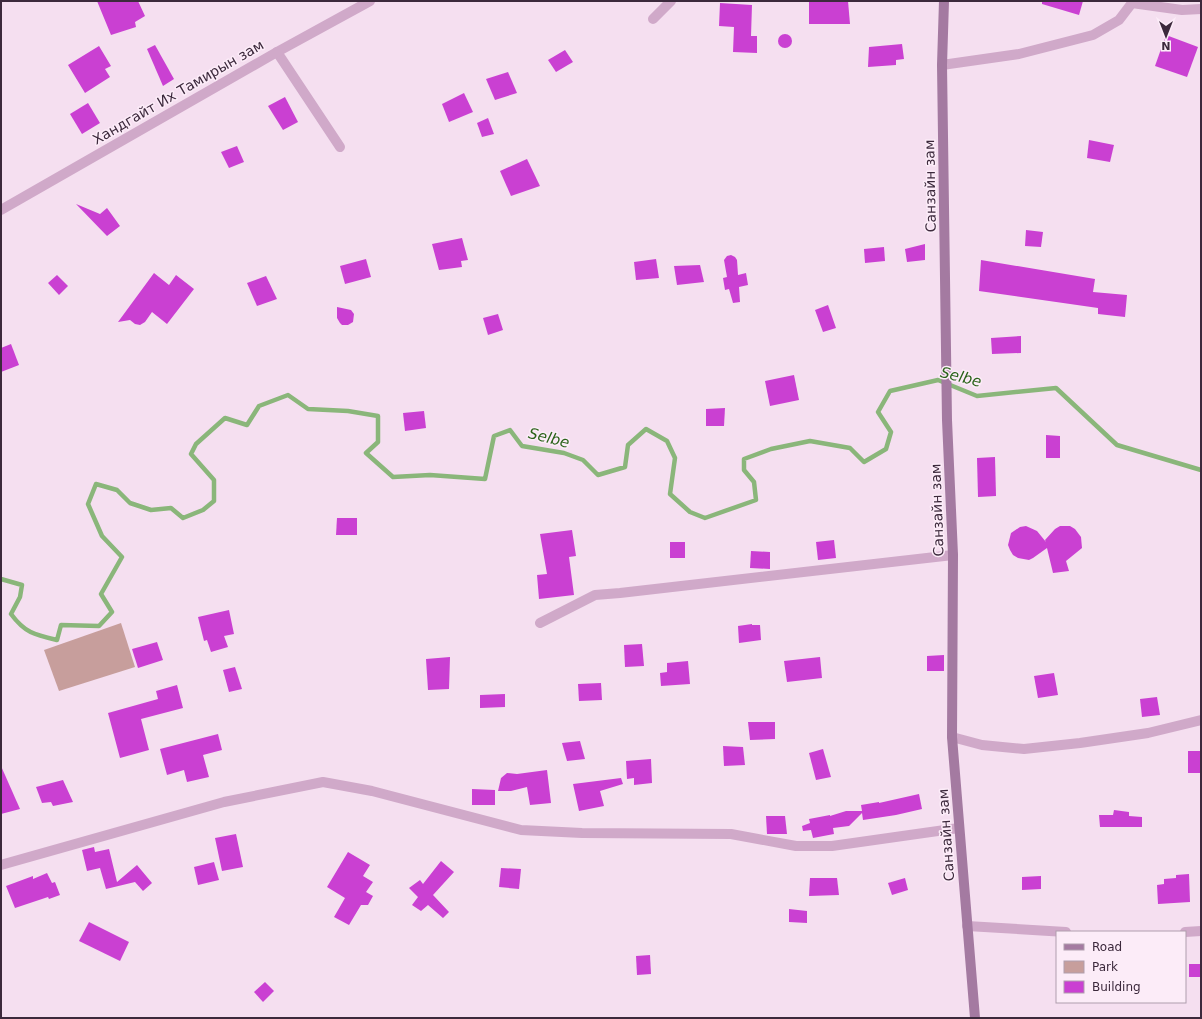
<svg xmlns="http://www.w3.org/2000/svg" width="1202" height="1019" font-family="'DejaVu Sans',sans-serif">
<style>
.green{fill:#c79e9c}
.lines{fill:none;stroke-linecap:round;stroke-linejoin:round}
.stream{stroke:#8ab67a;stroke-width:4.5}
.building{fill:#ca40d2}
.street{stroke:#d0a9c9;stroke-width:10}
.secondary{stroke:#a47aa1;stroke-width:10}
.labels{text-anchor:middle;dominant-baseline:central;stroke-width:3;stroke-linejoin:round;paint-order:stroke}
.street-label{font-size:14px;fill:#3c293c;stroke:#fcecf8}
.water-label{font-size:15px;font-style:italic;fill:#2b631a;stroke:#fcecf8}
</style>
<rect width="100%" height="100%" fill="#f5dff0"/>
<!-- green -->
<path class="green" d="M121 623 135 667 59 691 44 650Z"/>
<g class="lines">
<!-- stream -->
<path class="stream" d="M1 579 22 585 20 597 11 614C25 633 35 635 57 640L61 625 99 626 112 612 101 594 122 557 102 536 88 504 96 484 117 490 130 503 151 510 171 508 183 518 203 510 214 501V480L191 454 196 444 225 418 247 425 259 406 288 395 308 409 348 411 378 416V442L366 453 393 477 430 475 485 479 494 436 510 430 522 446 564 453 583 460 598 475 625 467 628 445 646 429 667 441 675 458 670 494 690 512 705 518 756 500 754 482 744 470V459L771 449 810 441 850 448 864 462 886 449 891 432 878 412 890 391 938 380 977 396 1056 388 1117 445 1201 470"/>
</g>
<!-- building -->
<g class="building">
<path d="M97 1H138L145 16 135 22 136 27 111 35Z"/>
<path d="M809 1H848L850 24H809Z"/>
<path d="M1042 1H1083L1079 15 1042 4Z"/>
<path d="M720 3 752 5 751 36H757V53L733 52 734 27 719 26Z"/>
<circle cx="785" cy="41" r="7"/>
<path d="M1166 35 1198 47 1187 77 1155 66Z"/>
<path d="M902 44 904 59 896 60V65L868 67 869 47Z"/>
<path d="M155 45 174 79 163 86 147 49Z"/>
<path d="M99 46 111 66 105 69 110 77 85 93 68 65Z"/>
<path d="M565 50 573 62 556 72 548 60Z"/>
<path d="M508 72 517 93 495 100 486 79Z"/>
<path d="M464 93 473 112 449 122 442 104Z"/>
<path d="M285 97 298 122 283 130 268 106Z"/>
<path d="M88 103 100 123 82 134 70 114Z"/>
<path d="M488 118 494 134 482 137 477 123Z"/>
<path d="M1089 140 1114 145 1110 162 1087 158Z"/>
<path d="M237 146 244 162 229 168 221 152Z"/>
<path d="M527 159 540 186 511 196 500 171Z"/>
<path d="M76 204 100 214 107 208 120 226 107 236Z"/>
<path d="M1026 230 1043 232 1041 247 1025 246Z"/>
<path d="M462 238 468 260 461 261 462 267 439 270 432 244Z"/>
<path d="M925 244V260L907 262 905 249Z"/>
<path d="M884 247 885 261 865 263 864 249Z"/>
<path d="M731 255 735 257 737 260 738 275 746 273 748 285 739 287 740 302 733 303 729 289 725 290 723 278 727 277 724 260 727 256Z"/>
<path d="M366 259 371 277 345 284 340 266Z"/>
<path d="M656 259 659 278 636 280 634 262Z"/>
<path d="M981 260 1095 279 1093 292 1127 295 1125 317 1098 314V308L979 291Z"/>
<path d="M700 265 704 282 677 285 674 266Z"/>
<path d="M154 273 169 285 176 275 194 289 167 324 152 312 145 322 140 325 135 324 130 320 118 322Z"/>
<path d="M57 275 68 286 59 295 48 283Z"/>
<path d="M266 276 277 299 257 306 247 283Z"/>
<path d="M828 305 836 328 823 332 815 310Z"/>
<path d="M337 307 351 310 354 314 353 322 348 325H342L340 323 337 318Z"/>
<path d="M498 314 503 330 488 335 483 318Z"/>
<path d="M1021 336V353L992 354 991 338Z"/>
<path d="M11 344 19 365 1 372V348Z"/>
<path d="M794 375 799 400 770 406 765 381Z"/>
<path d="M725 408 724 426H706V409Z"/>
<path d="M424 411 426 428 405 431 403 413Z"/>
<path d="M1046 435 1060 436V458H1046Z"/>
<path d="M995 457 996 496 978 497 977 458Z"/>
<path d="M337 518H357V535H336Z"/>
<path d="M1026 526 1037 531 1046 542 1045 540 1055 529 1060 526H1070L1075 529 1081 537 1082 548 1066 561 1069 571 1053 573 1047 548 1033 558 1029 560 1018 558 1013 555 1010 550 1008 545 1011 533 1020 527Z"/>
<path d="M572 530 576 556 569 557 574 595 539 599 537 575 547 574 540 534Z"/>
<path d="M834 540 836 558 818 560 816 542Z"/>
<rect x="670" y="542" width="15" height="16"/>
<path d="M751 551 770 552V569L750 568Z"/>
<path d="M229 610 234 634 224 636 228 647 211 652 207 640 204 641 198 617Z"/>
<path d="M752 624V625H760L761 640 739 643 738 626Z"/>
<path d="M157 642 163 660 138 668 132 649Z"/>
<path d="M642 644 644 666 625 667 624 645Z"/>
<path d="M944 655V671H927V656Z"/>
<path d="M450 657 449 689 428 690 426 659Z"/>
<path d="M820 657 822 678 787 682 784 661Z"/>
<path d="M688 661 690 684 661 686 660 673 667 672V663Z"/>
<path d="M235 667 242 689 229 692 223 670Z"/>
<path d="M1054 673 1058 695 1038 698 1034 676Z"/>
<path d="M601 683 602 700 579 701 578 684Z"/>
<path d="M177 685 183 708 141 719 149 750 120 758 108 713 158 699 156 691Z"/>
<path d="M505 694V707L480 708V695Z"/>
<path d="M1157 697 1160 715 1142 717 1140 699Z"/>
<path d="M748 722H775V739L750 740Z"/>
<path d="M218 734 222 750 203 755 209 777 187 782 184 770 167 775 160 749Z"/>
<path d="M580 741 585 759 567 761 562 743Z"/>
<path d="M723 746 743 747 745 765 724 766Z"/>
<path d="M823 749 831 777 816 780 809 753Z"/>
<path d="M1188 751H1200L1201 773H1188Z"/>
<path d="M651 759 652 783 634 785V778L627 779 626 761Z"/>
<path d="M1 766 20 809 1 814Z"/>
<path d="M547 770 551 803 530 805 527 787 511 791H498L501 778 507 773 517 774Z"/>
<path d="M621 778 623 784 600 791 604 806 579 811 573 784Z"/>
<path d="M63 780 73 802 53 806 51 802 42 803 36 787Z"/>
<path d="M472 789 495 790V805H472Z"/>
<path d="M919 794 922 809 896 815 863 820 862 813 849 826 833 828 834 834 813 838 811 830 803 831 802 826 810 823 809 819 830 815V816L846 811H862L861 805 879 802V803Z"/>
<path d="M1114 810 1129 812V816L1142 817V827H1100L1099 815H1113Z"/>
<path d="M766 816H785L787 834H767Z"/>
<path d="M236 834 243 867 222 871 215 838Z"/>
<path d="M94 847 95 852 109 849 117 882 137 865 152 883 143 891 135 882 106 889 100 868 87 871 82 850Z"/>
<path d="M348 852 370 865 363 876 373 882 366 892 373 896 368 905H361L349 925 334 917 345 898 327 887Z"/>
<path d="M441 861 454 872 433 895 449 912 443 918 428 905 421 911 412 905 418 897 409 888 420 880 423 884Z"/>
<path d="M214 862 219 880 198 885 194 867Z"/>
<path d="M501 868 521 869 519 889 499 887Z"/>
<path d="M47 873 52 883 55 882 60 895 49 899 48 897 15 908 6 886 33 876V879Z"/>
<path d="M1189 874 1190 902 1158 904 1157 885 1164 884V879L1176 878V875Z"/>
<path d="M1041 876V889L1022 890V877Z"/>
<path d="M810 878H837L839 895 809 896Z"/>
<path d="M905 878 908 890 892 895 888 883Z"/>
<path d="M789 909 807 911V923L789 922Z"/>
<path d="M89 922 129 942 120 961 79 941Z"/>
<path d="M650 955 651 974 637 975 636 956Z"/>
<rect x="1189" y="964" width="12" height="13"/>
<path d="M265 982 274 991 263 1002 254 992Z"/>
</g>
<g class="lines">
<!-- street -->
<g class="street">
<path d="M653 19 671 1"/>
<path d="M277 52 340 147"/>
<path d="M942 65 1019 54 1093 35 1119 20 1132 3 1182 10 1201 9"/>
<path d="M1 210 277 52 370 1"/>
<path d="M540 623 595 595 620 593 953 555"/>
<path d="M952 737 982 745 1024 749 1080 743 1148 733 1201 720"/>
<path d="M1 865 224 802 323 782 372 791 521 830 582 833 731 834 796 846H832L959 828"/>
<path d="M967 926 1066 932"/>
<path d="M1185 932 1201 931"/>
</g>
<!-- secondary -->
<path class="secondary" d="M944 1 942 65 947 420 953 555 952 737 975 1018"/>
</g>
<g class="labels">
<!-- street labels -->
<g class="street-label">
<text transform="translate(178 92) rotate(-30)">Хандгайт Их Тамирын зам</text>
<text transform="translate(930 186) rotate(-91)">Санзайн зам</text>
<text transform="translate(937 510) rotate(-92)">Санзайн зам</text>
<text transform="translate(946 835) rotate(-94)">Санзайн зам</text>
</g>
<!-- water labels -->
<g class="water-label">
<text transform="translate(961 377) rotate(14)">Selbe</text>
<text transform="translate(549 438) rotate(14)">Selbe</text>
</g>
</g>
<!-- border -->
<rect width="1202" height="1019" fill="none" stroke="#3c293c" stroke-width="4"/>
<!-- legend -->
<rect x="1056" y="931" width="130" height="72" fill="#fcecf8" stroke="#af9ead"/>
<rect x="1064" y="944" width="20" height="6" fill="#a47aa1" stroke="#af9ead"/>
<text x="1092" y="951" font-size="12" fill="#3c293c">Road</text>
<rect x="1064" y="961" width="20" height="12" fill="#c79e9c" stroke="#af9ead"/>
<text x="1092" y="971" font-size="12" fill="#3c293c">Park</text>
<rect x="1064" y="981" width="20" height="12" fill="#ca40d2" stroke="#af9ead"/>
<text x="1092" y="991" font-size="12" fill="#3c293c">Building</text>
<!-- north arrow -->
<g transform="translate(1166 36) rotate(180)" stroke="#fcecf8" stroke-width="3" paint-order="stroke">
<path d="M0-3L7 15L0 10L-7 15Z" fill="#3c293c"/>
<text y="-6" font-size="11" font-weight="bold" text-anchor="middle" fill="#3c293c">N</text>
</g>
</svg>
